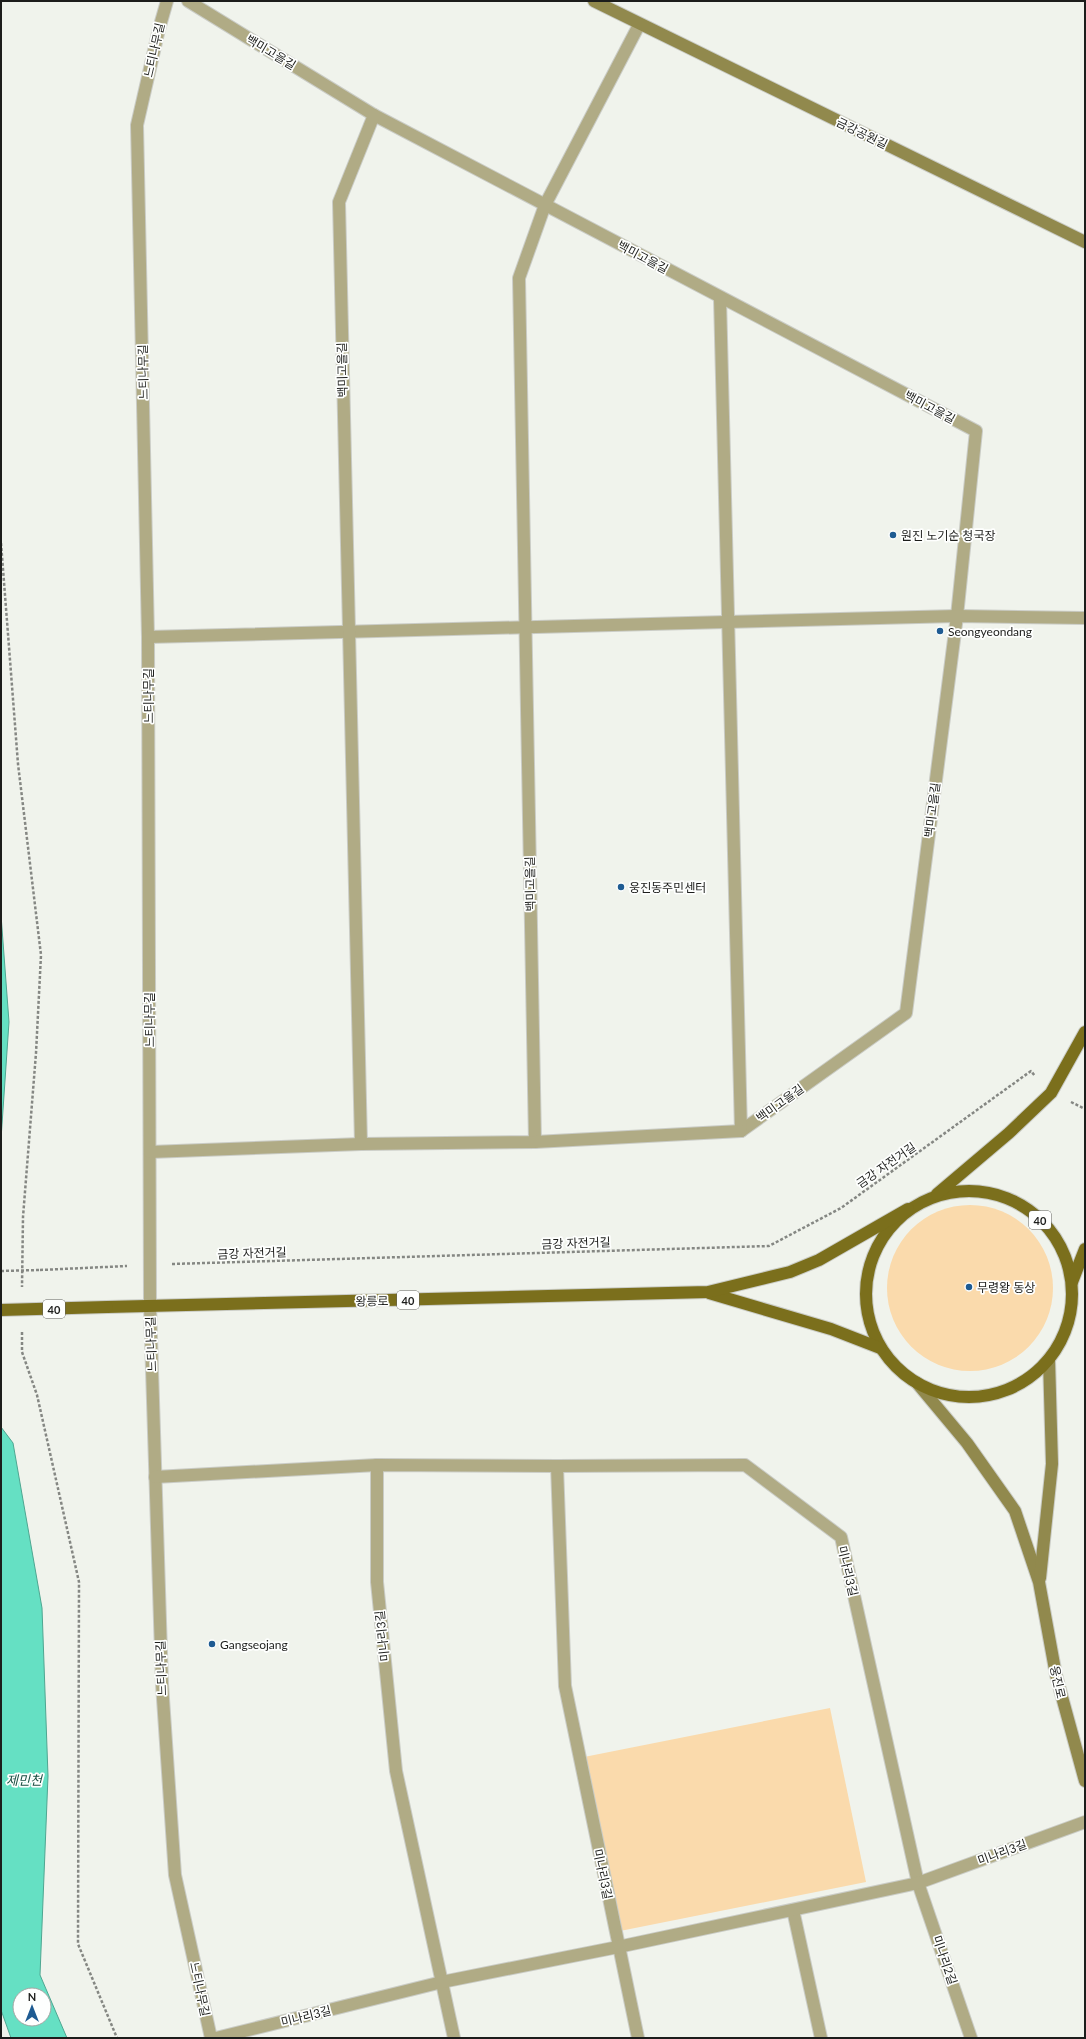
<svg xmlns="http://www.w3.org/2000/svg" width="1086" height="2039" font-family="Lato,'Noto Sans KR',sans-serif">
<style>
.green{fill:#fadaac}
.water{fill:#65e0c3;stroke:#4fa691;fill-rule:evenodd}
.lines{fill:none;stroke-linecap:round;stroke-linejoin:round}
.street-casing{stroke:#caccc6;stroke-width:14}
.secondary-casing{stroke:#caccc6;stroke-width:14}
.primary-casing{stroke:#caccc6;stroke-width:14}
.path{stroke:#858783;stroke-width:2.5;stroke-dasharray:3 2;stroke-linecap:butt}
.street{stroke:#b0ab85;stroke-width:12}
.secondary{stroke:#91894d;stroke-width:12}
.primary{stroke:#7b6f1c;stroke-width:12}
.primary-bridge-casing{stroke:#caccc6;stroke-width:14;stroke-linecap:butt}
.path-bridge{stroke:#858783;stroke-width:2.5;stroke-dasharray:3 2;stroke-linecap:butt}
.primary-bridge{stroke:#7b6f1c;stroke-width:12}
.poi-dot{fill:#1e5b92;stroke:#fefffe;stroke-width:1.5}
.labels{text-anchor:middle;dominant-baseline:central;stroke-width:3.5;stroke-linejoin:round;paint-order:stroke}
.shield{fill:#fefffe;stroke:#60615f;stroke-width:1}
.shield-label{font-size:11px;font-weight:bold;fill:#1c1d1b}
.street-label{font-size:12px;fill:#1c1d1b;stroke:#fefffe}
.poi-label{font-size:12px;fill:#1c1d1b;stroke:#fefffe;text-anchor:start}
.water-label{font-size:13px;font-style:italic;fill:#194e42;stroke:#fefffe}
</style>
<rect width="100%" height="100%" fill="#f0f3ec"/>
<!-- green -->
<g class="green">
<circle cx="970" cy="1288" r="83"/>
<path d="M830 1708 866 1882 615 1932 579 1758Z"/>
</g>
<!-- water -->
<g class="water">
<path d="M1 915 9 1022 1 1139Z"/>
<path d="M1 1427 13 1443 42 1608 48 1776 40 1975 67 2038H11L1 2010ZM20 1995H44V2019H20Z"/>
</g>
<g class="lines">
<defs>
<g id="street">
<path d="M167 1 159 29 137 125 148 637 150 1306 162 1684 175 1875 211 2038"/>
<path d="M188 1 374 115 976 431 957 616 906 1013 741 1131"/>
<path d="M720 298 741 1131"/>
<path d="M148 637 957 616 1085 618"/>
<path d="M535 1142 519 278 545 205 639 25"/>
<path d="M361 1144 339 202 374 115"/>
<path d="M150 1152 361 1144 535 1142 741 1131"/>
<path d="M377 1465V1582L396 1771 454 2038"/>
<path d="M557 1466 565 1686 638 2038"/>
<path d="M155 1477 377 1465 557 1466 745 1465 841 1537 918 1883 971 2038"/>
<path d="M793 1910 821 2038"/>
<path d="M216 2038 442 1982 618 1947 918 1883 1085 1822"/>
</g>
<g id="secondary">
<path d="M594 1 1085 242"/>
<path d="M917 1383 967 1443 1015 1511 1039 1582 1056 1675 1085 1781"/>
<path d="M1040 1578 1052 1464 1049 1359"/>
</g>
<g id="primary">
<circle cx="969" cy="1294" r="103"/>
<path d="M937 1194 1009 1133 1051 1093 1085 1032"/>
<path d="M1072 1282 1085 1249"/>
<path d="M709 1293 831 1329 880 1348"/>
<path d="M107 1307 708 1292 790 1272 819 1260 908 1209"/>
</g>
</defs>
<!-- street casing -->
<use href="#street" class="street-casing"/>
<!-- secondary casing -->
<use href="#secondary" class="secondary-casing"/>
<!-- primary casing -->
<use href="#primary" class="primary-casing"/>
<!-- path -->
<g class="path">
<path d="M1 543 18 764 41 955 36 1053 23 1217 22 1287"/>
<path d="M1071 1102 1085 1109"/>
<path d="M172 1264 769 1246 841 1208 1031 1071 1035 1076"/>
<path d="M40 1270 127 1266"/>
<path d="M22 1332V1352L37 1395 79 1582 78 1944 117 2038"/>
</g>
<!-- street -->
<use href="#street" class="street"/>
<!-- secondary -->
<use href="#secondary" class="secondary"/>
<!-- primary -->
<use href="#primary" class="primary"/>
<defs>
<path id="primary-bridge" d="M1 1310 107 1307"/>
</defs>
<!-- primary-bridge casing -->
<use href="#primary-bridge" class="primary-bridge-casing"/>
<!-- path-bridge -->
<path class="path-bridge" d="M1 1271 40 1270"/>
<!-- primary-bridge -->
<use href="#primary-bridge" class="primary-bridge"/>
</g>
<!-- markers -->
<g class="poi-dot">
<circle cx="893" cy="535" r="4"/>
<circle cx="940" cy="631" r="4"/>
<circle cx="621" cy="887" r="4"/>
<circle cx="969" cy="1287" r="4"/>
<circle cx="212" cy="1644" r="4"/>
</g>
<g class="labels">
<!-- shield labels -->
<g class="shield">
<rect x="1029" y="1211" width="22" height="18" rx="3"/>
<rect x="397" y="1291" width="22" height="18" rx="3"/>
<rect x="43" y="1300" width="22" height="18" rx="3"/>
</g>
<g class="shield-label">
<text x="1040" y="1220">40</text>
<text x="408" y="1300">40</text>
<text x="54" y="1309">40</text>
</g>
<!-- street labels -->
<g class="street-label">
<text transform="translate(154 50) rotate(-77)">느티나무길</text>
<text transform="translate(271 52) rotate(31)">백미고을길</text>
<text transform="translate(862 133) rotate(26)">금강공원길</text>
<text transform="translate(643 257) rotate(28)">백미고을길</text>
<text transform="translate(342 370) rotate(-91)">백미고을길</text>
<text transform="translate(143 372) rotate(-91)">느티나무길</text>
<text transform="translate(930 407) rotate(28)">백미고을길</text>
<text transform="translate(148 696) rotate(-90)">느티나무길</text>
<text transform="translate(932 810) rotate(-83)">백미고을길</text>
<text transform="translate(530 884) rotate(-91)">백미고을길</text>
<text transform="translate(149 1020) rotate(-90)">느티나무길</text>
<text transform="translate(780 1103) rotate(-36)">백미고을길</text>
<text transform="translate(886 1165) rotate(-35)">금강 자전거길</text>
<text transform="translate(576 1243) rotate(-2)">금강 자전거길</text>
<text transform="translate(252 1253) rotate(-2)">금강 자전거길</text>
<text transform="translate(372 1301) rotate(-1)">왕릉로</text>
<text transform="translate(151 1344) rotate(-92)">느티나무길</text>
<text transform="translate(848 1571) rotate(77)">미나리3길</text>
<text transform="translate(382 1636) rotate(-96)">미나리3길</text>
<text transform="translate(161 1668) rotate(-92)">느티나무길</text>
<text transform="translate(1058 1682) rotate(77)">웅진로</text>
<text transform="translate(1002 1852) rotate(-20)">미나리3길</text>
<text transform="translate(603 1874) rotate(78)">미나리3길</text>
<text transform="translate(945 1960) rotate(71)">미나리2길</text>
<text transform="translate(200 1989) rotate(78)">느티나무길</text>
<text transform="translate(306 2016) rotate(-14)">미나리3길</text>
</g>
<!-- poi labels -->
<g class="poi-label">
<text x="901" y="535">원진 노기순 청국장</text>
<text x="948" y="631">Seongyeondang</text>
<text x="629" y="887">웅진동주민센터</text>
<text x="977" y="1287">무령왕 동상</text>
<text x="220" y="1644">Gangseojang</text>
</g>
<!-- water labels -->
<g class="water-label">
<text x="24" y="1780">제민천</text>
</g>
</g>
<!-- border -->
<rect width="1086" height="2039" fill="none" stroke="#1c1d1b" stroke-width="4"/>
<!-- north arrow -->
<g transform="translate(32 2007)"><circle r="19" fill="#fefffe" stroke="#a4a5a3"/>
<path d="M0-3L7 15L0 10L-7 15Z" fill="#1e5b92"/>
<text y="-6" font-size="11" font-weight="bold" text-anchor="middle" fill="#1c1d1b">N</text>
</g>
</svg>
